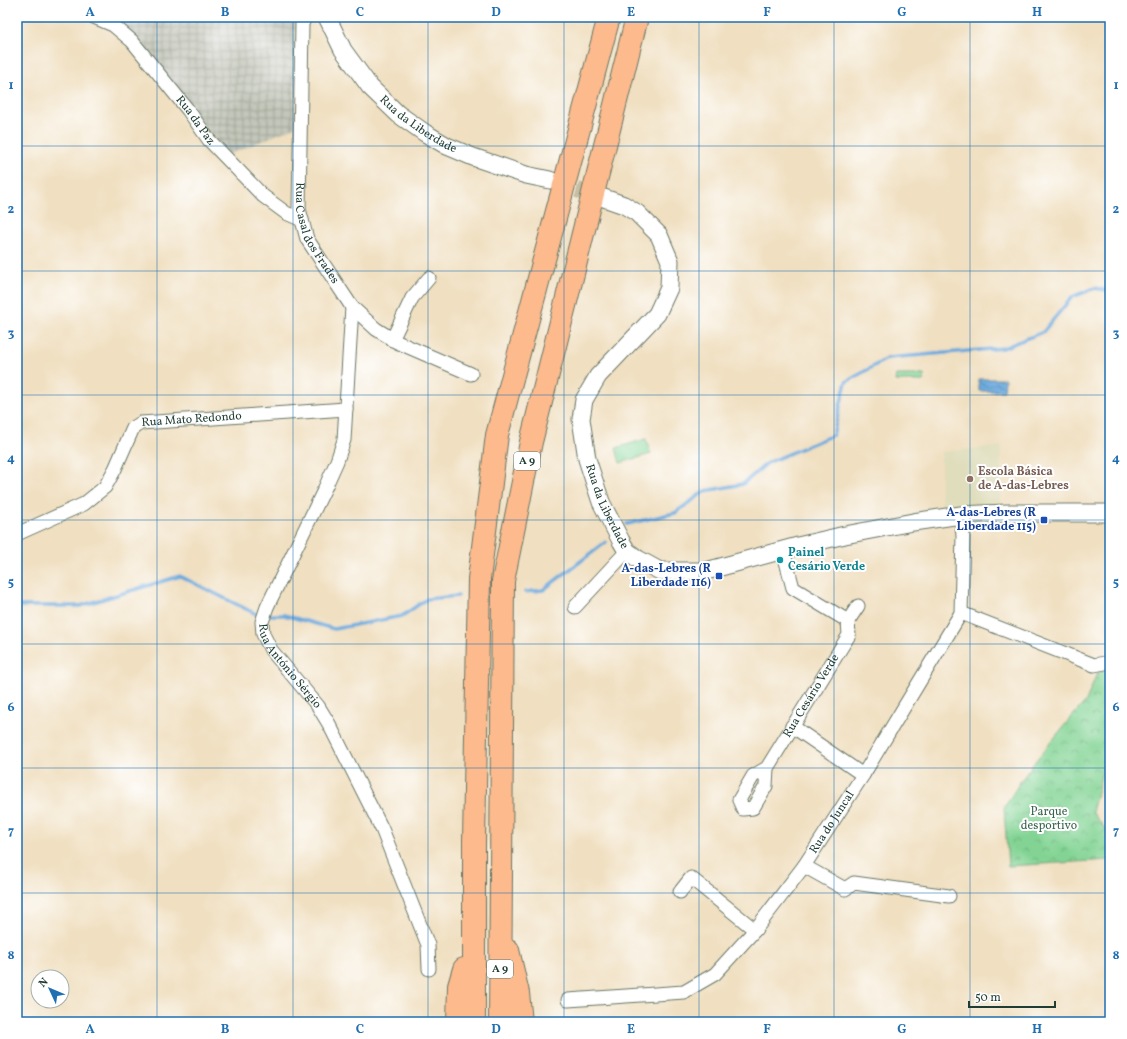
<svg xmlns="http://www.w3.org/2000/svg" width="1127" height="1039" font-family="Vollkorn,serif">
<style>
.built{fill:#dfddbb}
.industrial{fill:url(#industrial-grid)}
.grass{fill:#83d494;stroke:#518864}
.park{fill:url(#park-crowns);stroke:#518864}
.water{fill:url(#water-waves);stroke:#457388}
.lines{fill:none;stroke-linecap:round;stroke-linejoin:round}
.stream{stroke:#6ba9dd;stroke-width:3.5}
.tertiary-tunnel{stroke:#c6bfa4;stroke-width:17;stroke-dasharray:17 8;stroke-linecap:butt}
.minor-casing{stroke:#687665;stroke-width:15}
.tertiary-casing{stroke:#687665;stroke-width:19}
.motorway-casing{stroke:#687665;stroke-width:24}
.minor{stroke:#fff;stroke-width:13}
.tertiary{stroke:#fff;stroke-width:17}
.motorway{stroke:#fcba8d;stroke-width:22}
.grid{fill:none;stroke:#1f6fb2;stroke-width:1;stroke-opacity:0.55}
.education-dot{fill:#8d6e63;stroke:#fff;stroke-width:1.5}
.transit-dot{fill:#1a4fb4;stroke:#fff;stroke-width:1.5}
.culture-dot{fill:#0f9aa8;stroke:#fff;stroke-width:1.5}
.labels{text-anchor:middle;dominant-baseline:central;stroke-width:4;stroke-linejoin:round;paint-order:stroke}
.shield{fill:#fff;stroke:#627771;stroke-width:1}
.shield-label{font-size:11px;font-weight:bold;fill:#1f3d34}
.street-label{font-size:12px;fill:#1f3d34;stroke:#fff}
.education-label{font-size:12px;font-weight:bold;fill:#785e54;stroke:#fff;text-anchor:start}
.transit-label{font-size:12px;font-weight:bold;fill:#164399;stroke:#fff;text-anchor:end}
.culture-label{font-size:12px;font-weight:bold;fill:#0d838f;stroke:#fff;text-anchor:start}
.park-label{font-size:12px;fill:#38634c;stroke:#fff}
.neatline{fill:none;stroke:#1f6fb2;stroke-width:1.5}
.grid-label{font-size:13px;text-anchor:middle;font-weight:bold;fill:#1f6fb2}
</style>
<defs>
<pattern id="industrial-grid" width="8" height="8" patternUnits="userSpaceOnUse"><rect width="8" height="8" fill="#c3c6b9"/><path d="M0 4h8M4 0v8" fill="none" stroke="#9ea297"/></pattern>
<pattern id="park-crowns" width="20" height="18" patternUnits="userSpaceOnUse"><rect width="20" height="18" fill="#83d494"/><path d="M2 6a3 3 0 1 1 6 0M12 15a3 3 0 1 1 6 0" fill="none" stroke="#6bad7a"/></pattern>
<pattern id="water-waves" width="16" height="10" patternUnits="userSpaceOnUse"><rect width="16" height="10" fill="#6ba9dd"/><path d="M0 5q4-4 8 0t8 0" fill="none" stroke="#578bb4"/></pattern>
</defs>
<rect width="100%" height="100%" fill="#fff"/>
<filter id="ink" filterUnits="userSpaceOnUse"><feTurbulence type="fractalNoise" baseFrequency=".025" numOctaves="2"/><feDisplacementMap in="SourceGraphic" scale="8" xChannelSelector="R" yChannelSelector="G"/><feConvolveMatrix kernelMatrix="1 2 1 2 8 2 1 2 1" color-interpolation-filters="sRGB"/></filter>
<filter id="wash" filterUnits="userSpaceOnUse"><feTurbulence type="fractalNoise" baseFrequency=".012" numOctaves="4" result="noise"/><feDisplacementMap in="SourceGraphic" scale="16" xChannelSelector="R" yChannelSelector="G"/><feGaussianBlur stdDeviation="0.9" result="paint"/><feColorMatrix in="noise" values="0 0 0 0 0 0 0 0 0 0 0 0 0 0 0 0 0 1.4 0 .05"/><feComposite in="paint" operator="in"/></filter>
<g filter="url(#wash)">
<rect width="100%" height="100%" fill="#f0dfc0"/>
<!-- built -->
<path class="built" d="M1001 446 1000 505H974L941 510V452Z"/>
<!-- industrial -->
<path class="industrial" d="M115 17H296L295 127 228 155 115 19Z"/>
<!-- grass -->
<g class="grass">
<path d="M896 375H924V381H895Z"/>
<path d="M646 439 651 454 620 463 616 448Z"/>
</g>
<!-- park -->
<path class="park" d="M1110 668V721L1101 777 1092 812 1110 835V860L1008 866 1004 808 1020 782 1037 759 1069 720 1086 701 1097 673Z"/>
<!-- water -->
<path class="water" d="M979 379H1005L1004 391H979Z"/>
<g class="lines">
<!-- stream -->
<g class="stream">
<path d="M627 524 675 513 705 491 743 484 767 463 833 435 846 382 888 358 1003 348 1043 332 1072 297 1095 288 1110 291"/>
<path d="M525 592 543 590 606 542"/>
<path d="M17 606H80L180 576 258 615"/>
<path d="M269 615H284L334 629 402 616 427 599 458 596"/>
</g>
</g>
</g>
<g filter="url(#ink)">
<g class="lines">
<!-- tertiary-tunnel -->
<path class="tertiary-tunnel" d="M553 182 604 198"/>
<defs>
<g id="minor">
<path id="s1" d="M94 17 113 25 132 41 188 110 209 140 263 196 286 213 302 220"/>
<path id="s2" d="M305 17 302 24 299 209 307 239 352 307 376 329 397 342 471 374"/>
<path id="s3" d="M352 307 344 440 337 461 324 490 267 607 262 622 263 634 271 650 318 706 329 724 382 829 428 945 429 969"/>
<path d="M392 340 412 298 429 278"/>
<path id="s4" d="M17 534 84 504 105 487 115 469 133 428 141 423 346 409"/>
<path d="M783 550 793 588 848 621"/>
<path d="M575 607 627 551"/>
<path d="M961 613 1094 665 1110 662"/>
<path d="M792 726 863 775"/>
<path id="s5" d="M767 768 766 786 753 808 743 809 739 800 753 776 767 768 849 635 848 621 858 606"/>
<path d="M804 866 845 889 854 883 949 896"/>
<path d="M680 892 691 878 755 930"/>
<path id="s6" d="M568 1000 684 992 715 974 755 930 804 866 863 775 961 613 963 536 961 515"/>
</g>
<g id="tertiary">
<path id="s7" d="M327 17 343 50 370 87 398 114 425 133 447 146 473 157 526 175 550 180"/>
<path id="s8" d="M604 198 624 205 637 213 659 235 670 261 669 288 657 314 598 376 584 400 581 419 587 459 601 502 621 541 627 551 638 559 660 571H706L798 546 845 535 913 522 961 515 982 514 1008 513H1110"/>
</g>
<g id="motorway">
<path d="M508 950 518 993 521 1022"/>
<path d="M458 1022 459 986 464 969"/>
<path d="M474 1022V841L479 579 497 435 609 17"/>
<path d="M500 1022 503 581 531 442 637 17"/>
</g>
</defs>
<!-- minor casing -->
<use href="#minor" class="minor-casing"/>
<!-- tertiary casing -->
<use href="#tertiary" class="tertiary-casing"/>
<!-- motorway casing -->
<use href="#motorway" class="motorway-casing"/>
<!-- minor -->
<use href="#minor" class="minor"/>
<!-- tertiary -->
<use href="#tertiary" class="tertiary"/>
<!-- motorway -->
<use href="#motorway" class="motorway"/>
</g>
</g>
<!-- grid -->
<path class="grid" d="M157 17V1022M293 17V1022M428 17V1022M564 17V1022M699 17V1022M834 17V1022M970 17V1022M17 146H1110M17 271H1110M17 395H1110M17 520H1110M17 644H1110M17 768H1110M17 893H1110"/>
<!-- markers -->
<circle class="education-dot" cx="970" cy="479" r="4"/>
<g class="transit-dot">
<rect x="1040" y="516" width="8" height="8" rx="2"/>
<rect x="715" y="572" width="8" height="8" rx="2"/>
</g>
<circle class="culture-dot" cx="780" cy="560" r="4"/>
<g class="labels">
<!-- shield labels -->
<g class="shield">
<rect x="514" y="452" width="26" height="18" rx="3"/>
<rect x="487" y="960" width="26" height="18" rx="3"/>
</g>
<g class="shield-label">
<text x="527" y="461">A 9</text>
<text x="500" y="969">A 9</text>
</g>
<!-- street labels -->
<g class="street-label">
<text stroke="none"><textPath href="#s1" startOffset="147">Rua da Paz</textPath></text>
<text stroke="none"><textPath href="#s7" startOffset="144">Rua da Liberdade</textPath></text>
<text stroke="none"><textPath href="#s2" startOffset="221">Rua Casal dos Frades</textPath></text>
<text stroke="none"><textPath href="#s4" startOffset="226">Rua Mato Redondo</textPath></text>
<text stroke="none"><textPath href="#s8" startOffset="376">Rua da Liberdade</textPath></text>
<text stroke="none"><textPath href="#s3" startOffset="386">Rua António Sérgio</textPath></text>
<text stroke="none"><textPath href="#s5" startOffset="192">Rua Cesário Verde</textPath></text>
<text stroke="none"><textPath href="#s6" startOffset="344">Rua do Juncal</textPath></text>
</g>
<!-- education labels -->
<g class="education-label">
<text x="978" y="472">Escola Básica<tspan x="978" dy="14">de A-das-Lebres</tspan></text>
</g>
<!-- transit labels -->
<g class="transit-label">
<text x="1036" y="513">A-das-Lebres (R<tspan x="1036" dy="14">Liberdade 115)</tspan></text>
<text x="711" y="569">A-das-Lebres (R<tspan x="711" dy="14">Liberdade 116)</tspan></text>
</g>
<!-- culture labels -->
<g class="culture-label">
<text x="788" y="553">Painel<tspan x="788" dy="14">Cesário Verde</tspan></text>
</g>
<!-- park labels -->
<g class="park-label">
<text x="1049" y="812">Parque<tspan x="1049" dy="14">desportivo</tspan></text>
</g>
</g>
<!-- margin -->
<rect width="1127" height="1039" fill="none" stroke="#fff" stroke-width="44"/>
<!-- north arrow -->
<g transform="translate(50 989) rotate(314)"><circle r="19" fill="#ffffff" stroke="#a5b1ae"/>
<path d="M0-3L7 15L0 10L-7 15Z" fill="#1f6fb2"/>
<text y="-6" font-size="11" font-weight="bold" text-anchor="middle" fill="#1f3d34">N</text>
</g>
<!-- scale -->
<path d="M969 1001v6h86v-6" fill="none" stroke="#1f3d34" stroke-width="2"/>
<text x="975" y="1001" font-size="12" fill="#1f3d34" stroke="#ffffff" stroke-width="3" paint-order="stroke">50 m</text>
<rect x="22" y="22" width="1083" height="995" class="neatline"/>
<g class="grid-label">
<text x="90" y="16">A</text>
<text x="225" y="16">B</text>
<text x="360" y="16">C</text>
<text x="496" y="16">D</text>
<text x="631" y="16">E</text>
<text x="767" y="16">F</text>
<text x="902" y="16">G</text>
<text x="1037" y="16">H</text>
<text x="11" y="89">1</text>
<text x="1116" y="89">1</text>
<text x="11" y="213">2</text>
<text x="1116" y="213">2</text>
<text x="11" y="337">3</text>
<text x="1116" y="337">3</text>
<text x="11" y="462">4</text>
<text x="1116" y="462">4</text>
<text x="11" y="586">5</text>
<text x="1116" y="586">5</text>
<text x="11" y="711">6</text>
<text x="1116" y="711">6</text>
<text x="11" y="835">7</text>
<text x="1116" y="835">7</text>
<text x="11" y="959">8</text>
<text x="1116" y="959">8</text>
<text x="90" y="1033">A</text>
<text x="225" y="1033">B</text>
<text x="360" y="1033">C</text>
<text x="496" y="1033">D</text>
<text x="631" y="1033">E</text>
<text x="767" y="1033">F</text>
<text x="902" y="1033">G</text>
<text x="1037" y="1033">H</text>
</g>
</svg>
